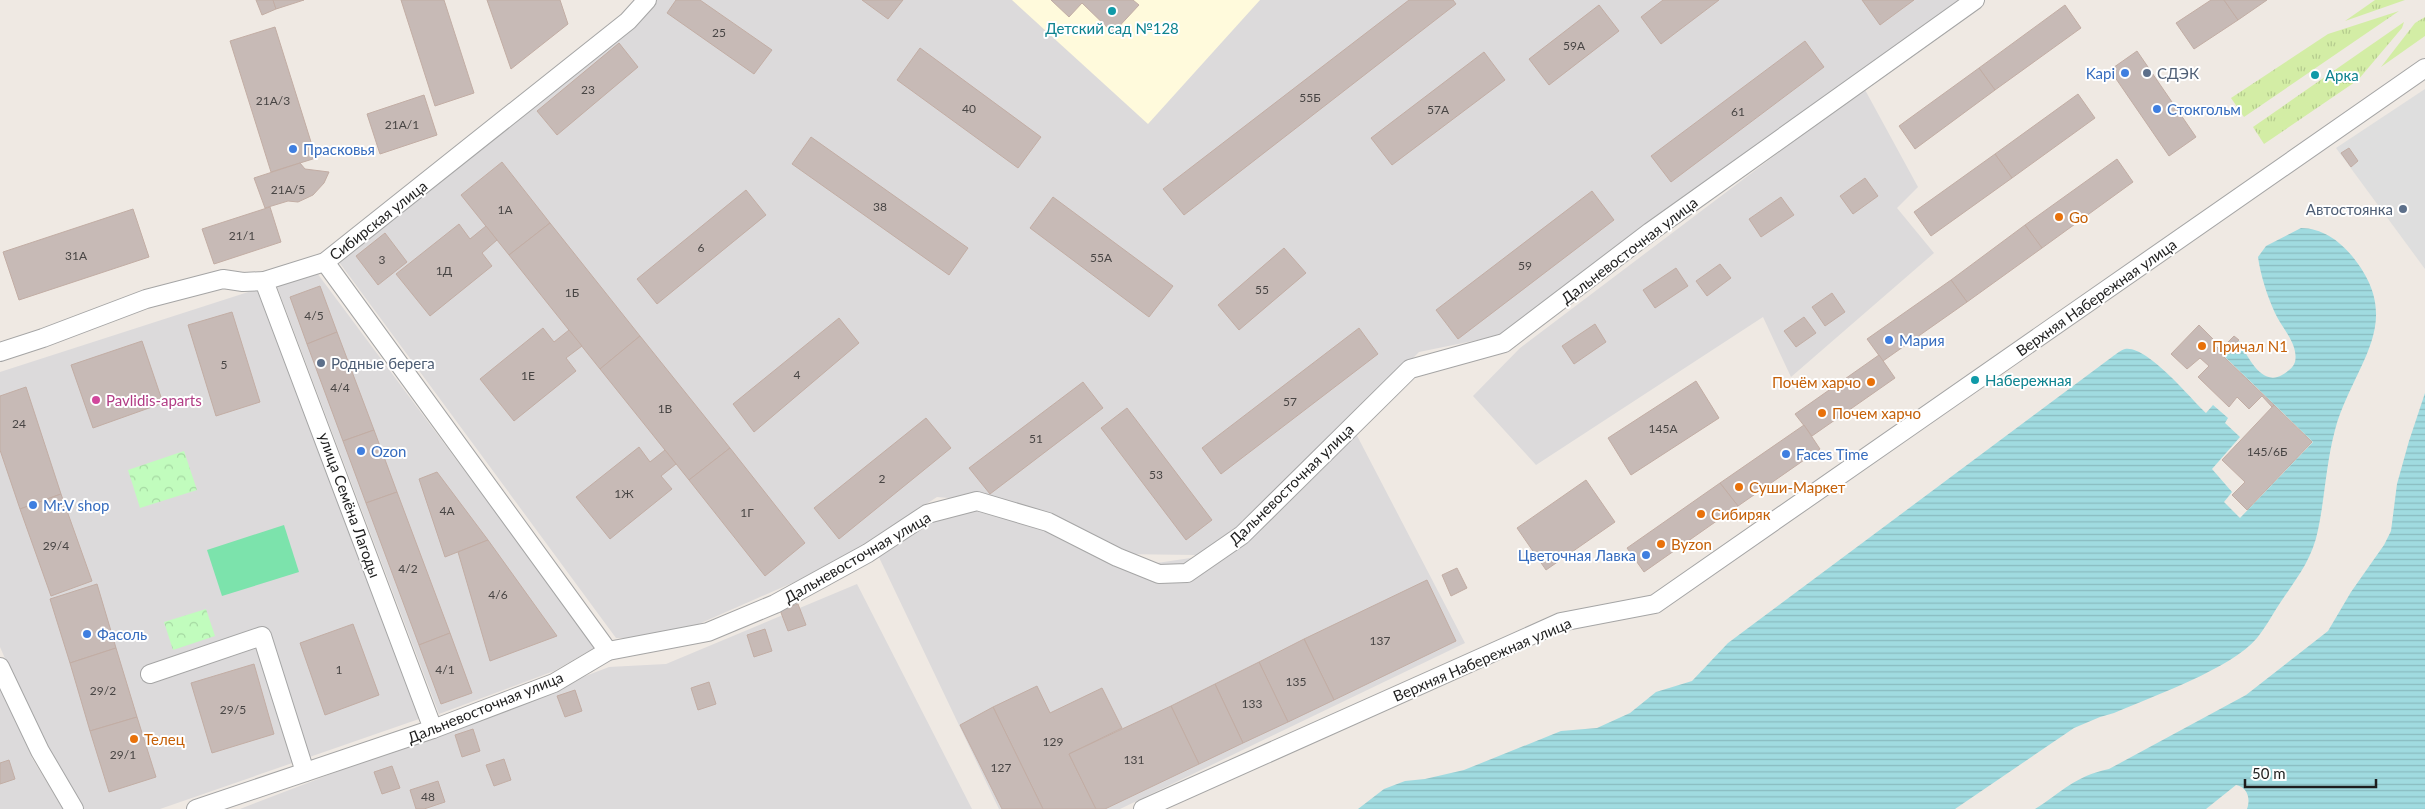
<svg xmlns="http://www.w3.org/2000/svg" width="2425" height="809" font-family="Lato,sans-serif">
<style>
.residential{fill:#dcdadb}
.education{fill:#fffadc}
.grass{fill:url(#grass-tufts)}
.park{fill:url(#park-crowns)}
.pitch{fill:#7ce3ac}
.parking{fill:#dedede}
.water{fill:url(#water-rules)}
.building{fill:#c7bab6;stroke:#c2ada4}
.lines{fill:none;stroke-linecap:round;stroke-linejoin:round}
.minor-casing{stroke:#a5a5a5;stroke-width:20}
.minor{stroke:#fff;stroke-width:18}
.culture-dot{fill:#0f9aa8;stroke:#fff;stroke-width:2}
.shop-dot{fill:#3f7fe0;stroke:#fff;stroke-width:2}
.service-dot{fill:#5c6f8a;stroke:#fff;stroke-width:2}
.food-dot{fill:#e8710a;stroke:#fff;stroke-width:2}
.hotel-dot{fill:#d1479c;stroke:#fff;stroke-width:2}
.labels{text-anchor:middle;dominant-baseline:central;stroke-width:4;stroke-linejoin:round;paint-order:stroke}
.number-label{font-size:12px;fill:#484544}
.culture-label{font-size:15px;fill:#0d838f;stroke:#fff;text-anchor:start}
.shop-label{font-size:15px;fill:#366cbe;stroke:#fff;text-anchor:start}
.service-label{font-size:15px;fill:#4e5e75;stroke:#fff;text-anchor:start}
.food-label{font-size:15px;fill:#c56008;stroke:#fff;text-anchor:start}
.street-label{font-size:15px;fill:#1e1e1e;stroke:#fff}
.hotel-label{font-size:15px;fill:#b23c85;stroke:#fff;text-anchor:start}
</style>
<defs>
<pattern id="grass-tufts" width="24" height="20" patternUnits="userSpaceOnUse" patternTransform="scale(1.25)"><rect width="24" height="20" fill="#d3eda5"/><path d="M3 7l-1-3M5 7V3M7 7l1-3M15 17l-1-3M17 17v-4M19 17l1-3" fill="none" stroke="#b5cb8e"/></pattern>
<pattern id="park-crowns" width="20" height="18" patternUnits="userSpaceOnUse" patternTransform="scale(1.25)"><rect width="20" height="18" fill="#c1fcbd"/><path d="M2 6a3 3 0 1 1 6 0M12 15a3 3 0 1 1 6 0" fill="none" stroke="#a5d8a2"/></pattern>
<pattern id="water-rules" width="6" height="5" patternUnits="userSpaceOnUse" patternTransform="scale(1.25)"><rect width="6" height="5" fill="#a0dbe0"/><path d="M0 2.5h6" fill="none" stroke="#89bcc0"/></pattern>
</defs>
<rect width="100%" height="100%" fill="#efe9e3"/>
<!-- residential -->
<g class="residential">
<path d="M656 0H1960L1502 335 1419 352 1248 524 1196 555 1118 554 1137 566 1224 553 1352 426 1465 643 1120 809H999L875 549 943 510 985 501 937 497 833 565 667 638H616L339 262 630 31Z"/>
<path d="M1864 88 1918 187 1897 208 1934 253 1791 377 1763 317 1536 465 1473 396 1520 348Z"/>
<path d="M317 273 596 647 554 671 439 714 276 284Z"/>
<path d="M261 288 419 719 160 809H83L43 746 0 647V372Z"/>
<path d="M857 584 972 809H240L609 667 666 664Z"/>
<path d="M0 682 32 758 63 809H0Z"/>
</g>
<!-- education -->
<path class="education" d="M1012 0H1260L1148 124Z"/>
<!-- grass -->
<g class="grass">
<path d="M2375 0H2405L2345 21Z"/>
<path d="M2399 11 2244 117 2231 98 2328 34Z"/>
<path d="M2425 17V36L2381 67 2415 23Z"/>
<path d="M2404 22 2402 28 2358 80 2264 144 2253 127Z"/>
</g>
<!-- park -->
<g class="park">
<path d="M184 451 197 490 140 508 128 470Z"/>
<path d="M206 609 215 636 173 650 164 622Z"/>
</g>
<!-- pitch -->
<path class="pitch" d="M284 525 299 572 222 596 207 550Z"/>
<!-- parking -->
<path class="parking" d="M2425 89V269L2336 148Z"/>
<!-- water -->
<g class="water">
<path d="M2301 228C2321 228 2339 240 2352 256 2407 323 2353 364 2335 430 2326 463 2325 497 2318 530 2312 560 2296 579 2280 603 2272 615 2266 627 2257 638 2231 669 2153 696 2114 713L2100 717 2074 728 1955 809H1358L1384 789 1405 781 1425 779 1464 770 1561 731 1597 728 1630 713 1656 692 1692 681 1728 643 2112 357C2116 354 2121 350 2125 349 2147 345 2190 398 2206 413L2213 405 2228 418 2225 423 2240 437 2212 469 2232 492 2224 502 2240 518 2313 442 2224 356 2239 341C2247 355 2261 387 2282 375 2287 372 2293 368 2295 362 2299 344 2281 327 2275 313 2267 295 2261 277 2258 257L2266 246Z"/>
<path d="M2425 393V809H2247C2251 798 2247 787 2236 785L2206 809H2035C2064 791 2073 777 2109 769L2246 695 2328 631 2351 592 2384 545 2391 531 2397 484 2409 441Z"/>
</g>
<!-- building -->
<g class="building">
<path d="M256 0H273L276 9 262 15Z"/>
<path d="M273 0H304L276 9Z"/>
<path d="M401 0H444L474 93 435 106Z"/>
<path d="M487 0H560L568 24 511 69Z"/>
<path d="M676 0H700L772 50 754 74 667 13Z"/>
<path d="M862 0H903L888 19Z"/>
<path d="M1051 0H1133L1139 5 1113 33 1082 3 1069 17Z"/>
<path d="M1409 0H1453L1456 4 1184 215 1163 189Z"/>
<path d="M1663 0H1719L1661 44 1641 17Z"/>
<path d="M1862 0H1914L1880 25Z"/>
<path d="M2211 0H2224L2238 20 2194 49 2176 23Z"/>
<path d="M2224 0H2267L2238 20Z"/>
<path d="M1599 5 1619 31 1549 85 1529 59Z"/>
<path d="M2065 5 2081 28 1995 90 1979 68Z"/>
<path d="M275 27 316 158 271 172 230 41Z"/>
<path d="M1805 41 1824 67 1671 182 1651 156Z"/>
<path d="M619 43 638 67 557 135 537 111Z"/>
<path d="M920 48 1041 137 1018 168 897 80Z"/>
<path d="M2137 51 2196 137 2169 156 2110 70Z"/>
<path d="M1484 52 1505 80 1392 165 1371 138Z"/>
<path d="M1979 68 1995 90 1915 149 1899 126Z"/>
<path d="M2078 94 2095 118 2012 178 1995 154Z"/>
<path d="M424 95 437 135 380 154 367 114Z"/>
<path d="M811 137 968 248 949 275 792 164Z"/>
<path d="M2349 148 2358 161 2351 167 2341 153Z"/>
<path d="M1995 154 2012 178 1931 236 1914 212Z"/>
<path d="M2117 159 2133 182 2042 248 2025 225Z"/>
<path d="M502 162 550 223 509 255 461 195Z"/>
<path d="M300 163 305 169 329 172 324 183 313 195 298 202 288 201 265 208 254 178Z"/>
<path d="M1865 178 1878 196 1853 214 1840 196Z"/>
<path d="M746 190 766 215 657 304 637 279Z"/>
<path d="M1592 191 1614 220 1458 339 1436 310Z"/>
<path d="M1053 197 1173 286 1149 317 1030 228Z"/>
<path d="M1781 197 1794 215 1761 237 1749 219Z"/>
<path d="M270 207 281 242 214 264 202 229Z"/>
<path d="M133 209 149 257 19 300 3 252Z"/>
<path d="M550 223 640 336 600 369 509 255Z"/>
<path d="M459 224 470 239 486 226 497 240 482 253 492 266 430 316 396 274Z"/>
<path d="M2025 225 2042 248 1967 302 1951 280Z"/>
<path d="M385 233 407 262 378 285 356 256Z"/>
<path d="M1284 248 1306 273 1239 330 1218 305Z"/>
<path d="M1720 264 1731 278 1707 296 1696 281Z"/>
<path d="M1676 268 1688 286 1655 308 1643 290Z"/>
<path d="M1951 280 1967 302 1883 361 1867 339Z"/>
<path d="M320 286 337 332 307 344 290 297Z"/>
<path d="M1832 293 1845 312 1825 326 1812 307Z"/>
<path d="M232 312 260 402 216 416 188 325Z"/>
<path d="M1804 317 1816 333 1796 347 1784 331Z"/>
<path d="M839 318 859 343 754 432 733 404Z"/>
<path d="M1595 324 1606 342 1574 364 1562 346Z"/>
<path d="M2199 325 2217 343 2215 345 2220 350 2234 336 2239 340 2223 356 2274 405 2272 407 2262 396 2249 409 2237 397 2229 407 2198 377 2209 366 2200 358 2187 369 2171 354Z"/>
<path d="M543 328 554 342 569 330 582 346 566 358 576 371 514 421 480 379Z"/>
<path d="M1359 328 1378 354 1221 474 1202 448Z"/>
<path d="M337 332 374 430 343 441 307 344Z"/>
<path d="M640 336 730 448 689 480 600 369Z"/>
<path d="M142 341 163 403 93 428 71 365Z"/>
<path d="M1879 355 1895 378 1812 436 1795 414Z"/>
<path d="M1696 381 1719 418 1631 475 1608 438Z"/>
<path d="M1083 382 1103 408 990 494 969 468Z"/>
<path d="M26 387 61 494 20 509 0 450V396Z"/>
<path d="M2274 405 2312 442 2247 510 2232 495 2245 482 2222 460Z"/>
<path d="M1127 408 1212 520 1186 540 1101 428Z"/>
<path d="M926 418 951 448 839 539 814 508Z"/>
<path d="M1804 425 1820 449 1738 506 1720 483Z"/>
<path d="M374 430 397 492 366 503 343 441Z"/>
<path d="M639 447 650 462 665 450 676 464 661 476 672 489 610 539 576 497Z"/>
<path d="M730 448 805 543 765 576 689 480Z"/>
<path d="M437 472 488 540 445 557 419 479Z"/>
<path d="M1586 480 1615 522 1546 570 1517 528Z"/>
<path d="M1720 483 1738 506 1644 572 1627 548Z"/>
<path d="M397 492 450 633 419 645 366 503Z"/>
<path d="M61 494 92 581 51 596 20 509Z"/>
<path d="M488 540 557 636 490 661 458 552Z"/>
<path d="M1457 568 1467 588 1451 596 1442 575Z"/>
<path d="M1427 580 1456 641 1334 700 1304 639Z"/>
<path d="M97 584 116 648 70 663 50 599Z"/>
<path d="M798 604 806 625 788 631 780 610Z"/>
<path d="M353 624 379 695 325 715 300 643Z"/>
<path d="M765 629 772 651 754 657 747 635Z"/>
<path d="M450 633 472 693 441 704 419 645Z"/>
<path d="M1304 639 1334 700 1288 722 1259 662Z"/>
<path d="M116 648 137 717 90 731 70 663Z"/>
<path d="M1259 662 1288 722 1243 743 1215 684Z"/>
<path d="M254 664 274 734 212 753 191 683Z"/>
<path d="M709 682 716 704 698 710 691 688Z"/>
<path d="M1215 684 1243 743 1199 764 1171 706Z"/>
<path d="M1037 686 1050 713 1102 688 1122 728 1069 754 1096 809H1043L993 707Z"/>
<path d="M575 690 582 711 565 717 557 696Z"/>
<path d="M1171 706 1199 764 1105 809H1096L1069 754Z"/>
<path d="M993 707 1043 809H1002L960 725Z"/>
<path d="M137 717 156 777 109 792 90 731Z"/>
<path d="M473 729 480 751 462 757 455 735Z"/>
<path d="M504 759 511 780 494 786 486 765Z"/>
<path d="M9 760 15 779 0 784V763Z"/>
<path d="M392 766 400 788 382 794 374 772Z"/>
<path d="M438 781 445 802 424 809H416L410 790Z"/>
</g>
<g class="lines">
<defs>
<g id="minor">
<path d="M325 262 608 651"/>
<path d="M264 281 433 729"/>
<path d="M0 352 43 338 146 299 223 279 243 282 264 281 325 262 628 21 647 0"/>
<path d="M0 667 40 751 74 809"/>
<path d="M150 674 262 636 305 772"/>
<path d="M196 809 433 729 554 683 608 651 708 632 775 604 868 553 927 514 977 501 1048 522 1117 557 1159 574 1187 573 1242 535 1410 369 1504 343 1650 232 1975 0"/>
<path d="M1143 809 1561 622 1655 604 2425 68"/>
</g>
</defs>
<!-- minor casing -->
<use href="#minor" class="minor-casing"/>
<!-- minor -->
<use href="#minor" class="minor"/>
</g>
<!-- markers -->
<g class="culture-dot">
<circle cx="1112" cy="11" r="5"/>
<circle cx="2315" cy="75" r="5"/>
<circle cx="1975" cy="380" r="5"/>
</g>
<g class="shop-dot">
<circle cx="2125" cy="73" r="5"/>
<circle cx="2157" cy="109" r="5"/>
<circle cx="293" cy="149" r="5"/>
<circle cx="1889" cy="340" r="5"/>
<circle cx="361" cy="451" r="5"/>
<circle cx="1786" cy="454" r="5"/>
<circle cx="33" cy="505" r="5"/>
<circle cx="1646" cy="555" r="5"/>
<circle cx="87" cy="634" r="5"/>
</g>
<g class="service-dot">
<circle cx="2147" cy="73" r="5"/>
<circle cx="2403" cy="209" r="5"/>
<circle cx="321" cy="363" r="5"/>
</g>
<g class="food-dot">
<circle cx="2059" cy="217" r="5"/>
<circle cx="2202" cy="346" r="5"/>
<circle cx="1871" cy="382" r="5"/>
<circle cx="1822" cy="413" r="5"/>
<circle cx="1739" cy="487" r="5"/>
<circle cx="1701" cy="514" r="5"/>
<circle cx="1661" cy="544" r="5"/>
<circle cx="134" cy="739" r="5"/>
</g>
<circle class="hotel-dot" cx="96" cy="400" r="5"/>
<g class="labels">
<!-- number labels -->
<g class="number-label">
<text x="719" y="32">25</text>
<text x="1574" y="45">59А</text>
<text x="588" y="89">23</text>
<text x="1310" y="97">55Б</text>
<text x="273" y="100">21А/3</text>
<text x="969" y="108">40</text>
<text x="1438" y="109">57А</text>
<text x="1738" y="111">61</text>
<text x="402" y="124">21А/1</text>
<text x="288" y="189">21А/5</text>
<text x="880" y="206">38</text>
<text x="505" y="209">1А</text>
<text x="242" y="235">21/1</text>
<text x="701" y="247">6</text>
<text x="76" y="255">31А</text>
<text x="1101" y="257">55А</text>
<text x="382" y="259">3</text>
<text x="1525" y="265">59</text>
<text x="444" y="270">1Д</text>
<text x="1262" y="289">55</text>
<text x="572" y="292">1Б</text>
<text x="314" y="315">4/5</text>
<text x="224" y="364">5</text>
<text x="797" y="374">4</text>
<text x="528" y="375">1Е</text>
<text x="340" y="387">4/4</text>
<text x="1290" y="401">57</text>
<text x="665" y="408">1В</text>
<text x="19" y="423">24</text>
<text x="1663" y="428">145А</text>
<text x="1036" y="438">51</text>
<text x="2267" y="451">145/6Б</text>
<text x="1156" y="474">53</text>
<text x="882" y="478">2</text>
<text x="624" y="493">1Ж</text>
<text x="447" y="510">4А</text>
<text x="747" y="512">1Г</text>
<text x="56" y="545">29/4</text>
<text x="408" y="568">4/2</text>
<text x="498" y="594">4/6</text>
<text x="1380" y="640">137</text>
<text x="339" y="669">1</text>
<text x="445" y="669">4/1</text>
<text x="1296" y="681">135</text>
<text x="103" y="690">29/2</text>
<text x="1252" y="703">133</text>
<text x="233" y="709">29/5</text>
<text x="1053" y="741">129</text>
<text x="123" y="754">29/1</text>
<text x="1134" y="759">131</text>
<text x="1001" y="767">127</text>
<text x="428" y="796">48</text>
</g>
<!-- culture labels -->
<g class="culture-label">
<text x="1112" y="28" text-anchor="middle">Детский сад №128</text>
<text x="2325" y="75">Арка</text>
<text x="1985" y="380">Набережная</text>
</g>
<!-- shop labels -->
<g class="shop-label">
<text x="2115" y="73" text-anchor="end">Kapi</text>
<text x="2167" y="109">Стокгольм</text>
<text x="303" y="149">Прасковья</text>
<text x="1899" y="340">Мария</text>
<text x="371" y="451">Ozon</text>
<text x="1796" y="454">Faces Time</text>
<text x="43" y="505">Mr.V shop</text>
<text x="1636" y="555" text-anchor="end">Цветочная Лавка</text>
<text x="97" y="634">Фасоль</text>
</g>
<!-- service labels -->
<g class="service-label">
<text x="2157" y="73">СДЭК</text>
<text x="2393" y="209" text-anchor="end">Автостоянка</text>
<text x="331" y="363">Родные берега</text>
</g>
<!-- food labels -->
<g class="food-label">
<text x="2069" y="217">Go</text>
<text x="2212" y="346">Причал N1</text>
<text x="1861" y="382" text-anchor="end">Почём харчо</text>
<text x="1832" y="413">Почем харчо</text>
<text x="1749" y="487">Суши-Маркет</text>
<text x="1711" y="514">Сибиряк</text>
<text x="1671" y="544">Byzon</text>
<text x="144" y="739">Телец</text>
</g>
<!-- street labels -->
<g class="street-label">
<text transform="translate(378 220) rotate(-38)">Сибирская улица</text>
<text transform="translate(1629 250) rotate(-37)">Дальневосточная улица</text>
<text transform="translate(2096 297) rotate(-35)">Верхняя Набережная улица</text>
<text transform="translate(1291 484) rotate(-44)">Дальневосточная улица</text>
<text transform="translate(350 505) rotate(70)">улица Семёна Лагоды</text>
<text transform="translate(857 557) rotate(-30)">Дальневосточная улица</text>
<text transform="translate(1482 659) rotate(-23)">Верхняя Набережная улица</text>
<text transform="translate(485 707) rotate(-22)">Дальневосточная улица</text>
</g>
<!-- hotel labels -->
<g class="hotel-label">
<text x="106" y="400">Pavlidis-aparts</text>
</g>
</g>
<!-- scale -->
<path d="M2245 779v8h131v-8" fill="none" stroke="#1e1e1e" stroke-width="2.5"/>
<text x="2252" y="779" font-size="15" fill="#1e1e1e" stroke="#ffffff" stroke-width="4" paint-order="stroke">50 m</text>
</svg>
